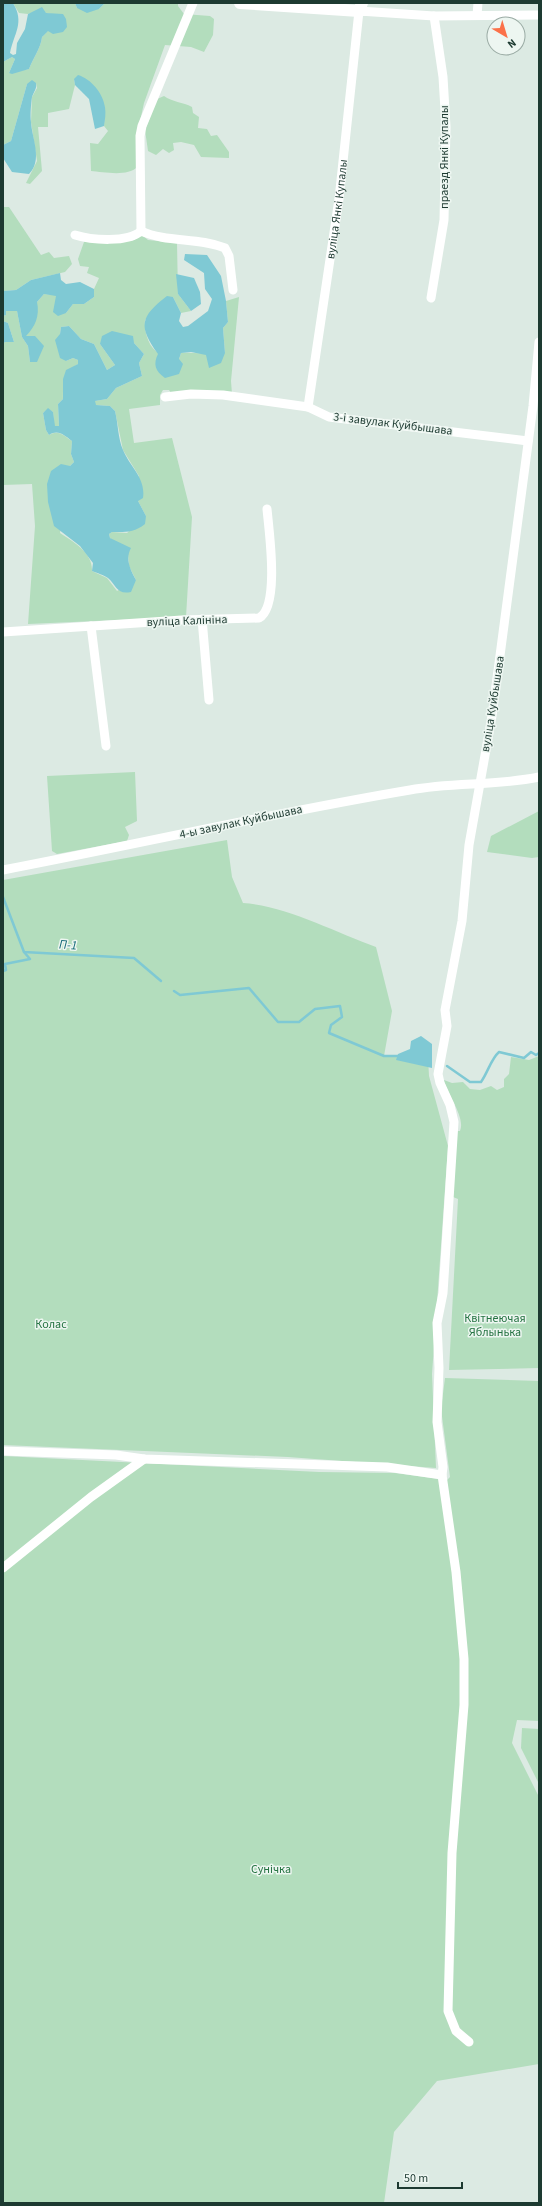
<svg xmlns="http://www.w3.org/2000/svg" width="542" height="2206" font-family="'Source Sans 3',sans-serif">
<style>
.green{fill:#b3ddbd;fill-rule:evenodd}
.water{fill:#7fc9d4}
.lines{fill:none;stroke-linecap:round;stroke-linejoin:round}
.stream{stroke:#7fc9d4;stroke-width:2.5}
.minor{stroke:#fff;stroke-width:9}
.tertiary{stroke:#fff;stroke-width:12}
.labels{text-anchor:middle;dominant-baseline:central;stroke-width:3;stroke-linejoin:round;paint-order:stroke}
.street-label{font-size:12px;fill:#1d3a31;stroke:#edf6f1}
.park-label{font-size:12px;fill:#257342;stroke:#edf6f1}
.water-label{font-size:13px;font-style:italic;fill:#156a78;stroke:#edf6f1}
</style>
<rect width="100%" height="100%" fill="#dceae3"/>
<!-- green -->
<g class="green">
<path d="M13 3H75L77 8 99 9 105 3H178V6L184 14 210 16 214 19 213 35 204 52 191 47 165 45 144 103 137 135V167C128 177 103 172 91 171L90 143 98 144 108 131 104 126 105 107 74 79 75 85 69 109 48 113V127H38L42 171 30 184 26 183 37 161 31 122 32 97 37 88 36 83 27 84 11 141 3 145V62L12 57 15 59 9 73 29 69C33 58 41 48 42 37L63 14H51L37 11 28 14 19 13Z"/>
<path d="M164 96C172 102 183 102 192 107L193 113 199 117 198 128 207 129 211 136 217 135 229 152V158L201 157 194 145 181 142 173 143 174 150 169 153 163 149 156 155 148 151 145 130 157 99Z"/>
<path d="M3 207H9L41 255 49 252 54 258 69 256 72 264 65 272 31 280 16 290 3 291Z"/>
<path d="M142 235 148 240 177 243 178 294 191 311 181 313 173 297 145 320C144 331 148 348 160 354 165 357 173 357 179 359L181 353C196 352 209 355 225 353L223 328 228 322 226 301 239 297 231 381 232 394 171 393 169 390H163L160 395V405L129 409 134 443 172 438 192 517 186 617 28 624 35 526 32 484 3 485V344L5 342H14L8 323 3 321V316L6 315V311H17L22 337 28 346 30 362H37L25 337 37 302 44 294 56 295 66 313 73 304H84L94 297V289L99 278 87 273 89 267 80 266 78 259 84 242 88 240 132 241ZM69 326 81 339 94 344 107 370 115 365 100 344 134 343 144 354 139 363 142 376 116 388 107 399 95 401V405L110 406 115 411 123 450 139 476 138 501 146 516 127 533 112 532 109 534 110 538 128 554 129 566 136 580 117 591 107 578 92 571C93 553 74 542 60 533L70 466 74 462 71 454 72 441C64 436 59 429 49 435L46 430 43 413 48 409 53 412 54 426H59L58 404 63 399C63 383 63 373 78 364V360L73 358 66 361 60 334 61 327Z"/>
<path d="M135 772 137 821 125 827 129 835 127 841 57 854 52 851 47 776Z"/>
<path d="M539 811V857L532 858 487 852 491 836Z"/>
<path d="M227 840 232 877 243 903C286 906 335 932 376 947L392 1011 384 1056 428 1057 429 1076 448 1146 432 1374 436 1468 288 1457 3 1445V880Z"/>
<path d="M539 1056V1368L449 1370 458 1199 453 1197 457 1131H460C466 1117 446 1093 444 1080L452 1083 463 1082 470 1089 480 1090 491 1086 497 1090 504 1087V1079L509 1074 511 1057 529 1060Z"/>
<path d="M445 1378 539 1381V1721L517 1720 512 1743 539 1797V2064L437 2081 394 2132 384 2203H3V1456L319 1472 395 1473 447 1480 450 1477 441 1409Z"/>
<path d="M522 1728 539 1729V1784L521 1748Z"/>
</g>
<!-- water -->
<g class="water">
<path d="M3 3H13C25 23 14 33 10 53L13 55 16 54 17 43 25 29 28 14 42 7 46 13 63 14 66 19 67 27 63 32 53 34 48 31 42 37C41 48 33 58 29 69L12 74 9 73 15 59 12 57 3 62Z"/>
<path d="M75 3H105L99 9 87 13 77 8Z"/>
<path d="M78 75C91 79 103 93 105 107 106 113 105 120 104 126L95 129 89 99 75 85 74 79Z"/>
<path d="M32 80 36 83C37 89 34 91 32 97 31 104 30 115 31 122 32 139 43 160 29 174L12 172 3 158V145L11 141 27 84Z"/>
<path d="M185 254 207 255 221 276 226 301 228 322 223 328 225 353 221 363 209 368 206 355 191 352 181 353 179 359 183 364 179 374 165 378C155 371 153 364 158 354 138 326 140 317 167 296L173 297 181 313 179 321 183 327 188 326 208 311 212 299 205 289 204 273 184 260Z"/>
<path d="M60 273 61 280 66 284 80 282 94 289V297L84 304H73L66 313 58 316 53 312 56 296 44 294 37 302C40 316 35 327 26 336H35L44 346 37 362H30L28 346 22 337 17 311H6V315L3 316V291L16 290 31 280Z"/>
<path d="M176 274 194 278 200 292 201 304 191 311 178 294Z"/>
<path d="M3 321 8 323 14 342H5L3 344Z"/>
<path d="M69 326 81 339 94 344 107 370 115 365 100 344 102 336 112 331 133 336 134 343 144 354 139 363 142 376 116 388 107 399 95 401 96 405 110 406 115 411C118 423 118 439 123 450 130 467 146 478 143 498L138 501 146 516 145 524C134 533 125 532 112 532L109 534 110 538 131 548C125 559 130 569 136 580L131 592C117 595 117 586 108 578 104 575 97 573 92 571L93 563 80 546 54 526 48 502 47 484 51 471 61 464 70 466 74 462 71 454 72 441C64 435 58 429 49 435L46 430 43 413 48 408 53 412 55 426H59L58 404 63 399V379L66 370 78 364V360L73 358 66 361 60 358 55 340 60 334 61 327Z"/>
<path d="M421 1036 432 1044V1068L396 1060 398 1054 410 1049 411 1041Z"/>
</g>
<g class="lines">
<!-- stream -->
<g class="stream">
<path d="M3 897 24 952 134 958 161 981"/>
<path d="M3 971 6 970 5 964 30 959 24 952"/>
<path d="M174 991 180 995 249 988 278 1022H299L315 1009 340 1006 342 1017 331 1025 329 1033 384 1056H400"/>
<path d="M447 1066 470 1082H481C488 1072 491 1059 499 1052L524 1058 531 1052 536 1055 539 1053"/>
</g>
<!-- minor -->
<g class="minor">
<path d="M477 15 478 3"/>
<path d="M141 231 140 136 142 126 193 3"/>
<path d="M75 235C91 240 128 243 141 231 167 243 198 237 225 248L229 256 233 290"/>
<path d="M431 298 444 220 446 127 443 77 434 16"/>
<path d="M165 397 191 394 223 395 308 407 329 417 528 441"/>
<path id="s1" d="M308 407 339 199 359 11 434 16 539 15"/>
<path d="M202 619 209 700"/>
<path d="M91 626 106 746"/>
<path d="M3 632 182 620 259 618C280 607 269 531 267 509"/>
<path d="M3 870C139 844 273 813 410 790 452 782 497 786 539 777"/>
<path d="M3 1451 116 1455 144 1459 387 1467 442 1475"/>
<path d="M3 1568 91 1497 144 1459"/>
<path d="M469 2042 456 2031 448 2011 452 1853 464 1705V1659L456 1572 442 1475 443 1467 437 1422 439 1368 437 1323 443 1293 454 1122 450 1105 440 1083 438 1074 447 1026 445 1010 462 921 469 845 492 716 533 406 539 342"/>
</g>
<!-- tertiary -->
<path class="tertiary" d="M240 3 359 11 362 3"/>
</g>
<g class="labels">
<!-- street labels -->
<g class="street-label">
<text transform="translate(444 157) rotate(-90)">праезд Янкі Купалы</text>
<text stroke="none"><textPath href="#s1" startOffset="200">вуліца Янкі Купалы</textPath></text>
<text transform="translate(393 424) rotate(7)">3-і завулак Куйбышава</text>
<text transform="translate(187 621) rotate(-2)">вуліца Калініна</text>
<text transform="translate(493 704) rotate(-81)">вуліца Куйбышава</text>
<text transform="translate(241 822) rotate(-12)">4-ы завулак Куйбышава</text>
</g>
<!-- park labels -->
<g class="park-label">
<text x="495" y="1318">Квітнеючая<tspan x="495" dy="14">Яблынька</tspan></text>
<text x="51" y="1324">Колас</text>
<text x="271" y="1869">Сунічка</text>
</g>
<!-- water labels -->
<g class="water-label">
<text transform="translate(68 945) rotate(3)">П-1</text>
</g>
</g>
<!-- border -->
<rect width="542" height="2206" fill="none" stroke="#1d3a31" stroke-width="8"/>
<!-- north arrow -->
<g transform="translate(506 36) rotate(142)"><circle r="19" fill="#edf6f1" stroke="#9aaba4"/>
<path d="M0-3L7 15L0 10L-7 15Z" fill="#fb7149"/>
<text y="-6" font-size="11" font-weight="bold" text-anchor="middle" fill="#1d3a31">N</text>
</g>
<!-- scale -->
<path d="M398 2182v6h64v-6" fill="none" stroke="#1d3a31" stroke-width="2"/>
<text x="404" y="2182" font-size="12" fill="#1d3a31" stroke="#edf6f1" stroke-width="3" paint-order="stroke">50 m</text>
</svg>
